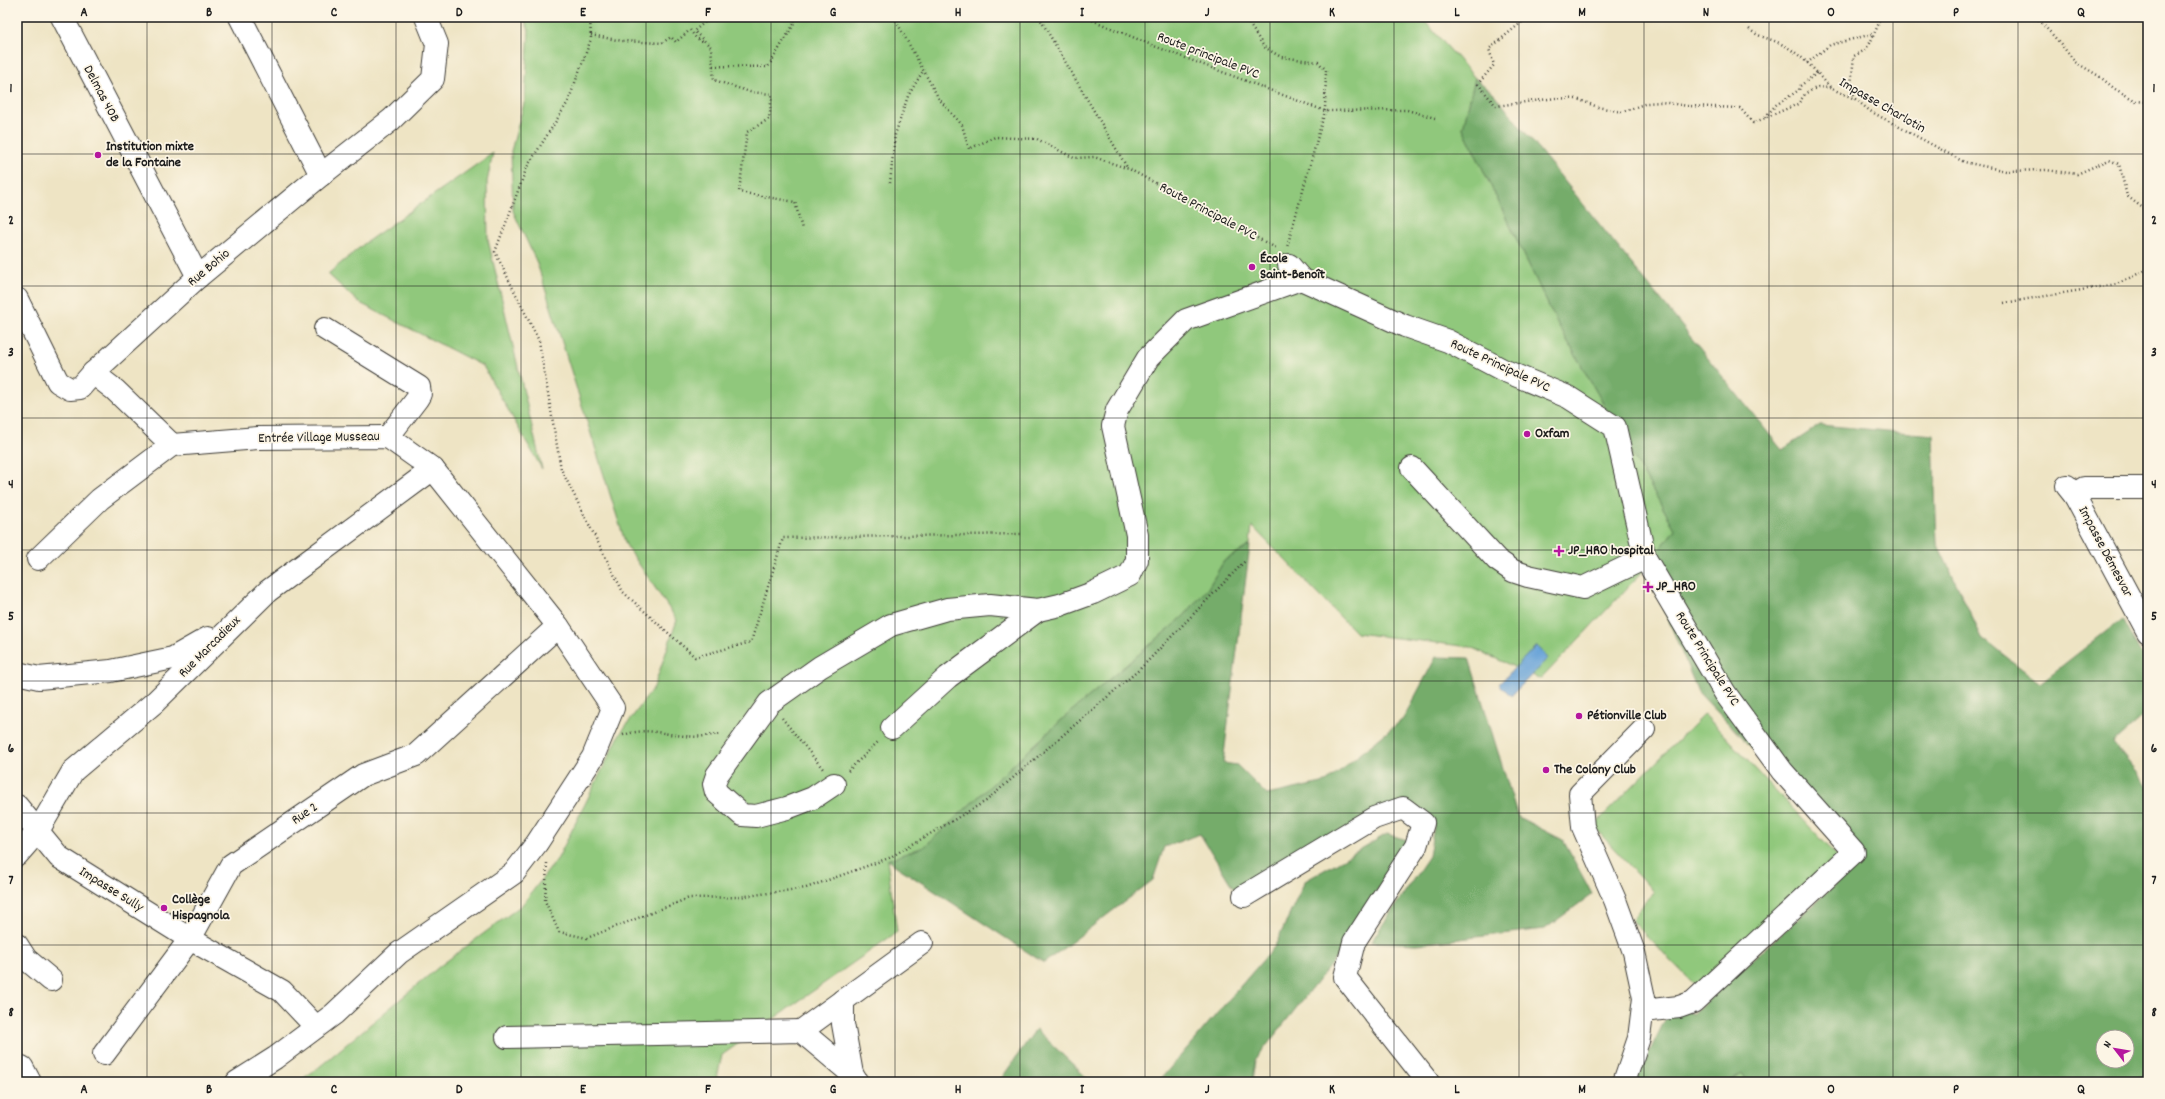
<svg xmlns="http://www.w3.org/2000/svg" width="2165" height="1099" font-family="Dekko,sans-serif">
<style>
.green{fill:#90c87b;stroke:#56724c}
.forest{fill:#74ac6b;stroke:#486444;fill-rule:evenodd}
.water{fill:#67a3d8;stroke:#42607a}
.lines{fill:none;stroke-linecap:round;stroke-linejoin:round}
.minor-casing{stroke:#3c3a35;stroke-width:24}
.path{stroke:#3c3a35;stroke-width:2.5;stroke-dasharray:1 3;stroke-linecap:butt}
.minor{stroke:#fff;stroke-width:22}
.grid{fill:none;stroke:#1c1c1c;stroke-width:1;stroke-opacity:0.55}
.poi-dot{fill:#b5179e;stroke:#fcf5e5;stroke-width:1.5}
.labels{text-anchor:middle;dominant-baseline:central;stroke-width:3.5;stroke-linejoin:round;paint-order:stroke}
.street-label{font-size:14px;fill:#1c1c1c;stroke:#fcf5e5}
.poi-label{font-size:14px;font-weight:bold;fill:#1c1c1c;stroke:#fcf5e5;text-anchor:start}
.neatline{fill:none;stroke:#1c1c1c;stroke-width:1.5}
.grid-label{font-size:13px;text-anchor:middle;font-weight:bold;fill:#1c1c1c}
</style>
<rect width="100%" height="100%" fill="#fcf5e5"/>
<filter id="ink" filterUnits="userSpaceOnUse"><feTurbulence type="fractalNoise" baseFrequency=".025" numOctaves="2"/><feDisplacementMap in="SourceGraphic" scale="8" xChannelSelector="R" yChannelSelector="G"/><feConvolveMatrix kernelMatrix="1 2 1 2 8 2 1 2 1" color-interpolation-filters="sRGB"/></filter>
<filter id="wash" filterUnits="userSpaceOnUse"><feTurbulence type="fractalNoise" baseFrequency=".012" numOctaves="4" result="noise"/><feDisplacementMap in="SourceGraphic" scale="16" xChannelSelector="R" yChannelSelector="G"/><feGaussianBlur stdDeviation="0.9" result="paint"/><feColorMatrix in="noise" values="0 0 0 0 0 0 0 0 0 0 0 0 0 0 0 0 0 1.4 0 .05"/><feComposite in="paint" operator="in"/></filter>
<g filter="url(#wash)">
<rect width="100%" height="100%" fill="#eee4c4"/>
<!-- green -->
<g class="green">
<path d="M523 17H1421L1475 78 1463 128 1556 321 1675 529 1647 567 1541 679 1470 647 1356 633 1252 526 1250 545 1224 561 1208 588 1184 616 1067 715 924 847 887 860 897 932 722 1055 716 1082H298L318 1068 440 966 522 905 558 858 620 734 654 687 677 620 626 545 537 263 513 211 511 151 525 100 529 30Z"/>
<path d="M493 153 487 182 488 240 542 469 483 366 358 302 328 274 365 243Z"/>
<path d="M1704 714 1838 857 1700 990 1631 920 1654 892 1593 826Z"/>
<path d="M1742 1073 1748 1082H1728Z"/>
<path d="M2148 1075V1082H2126Z"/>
</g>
<!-- forest -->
<g class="forest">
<path d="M1475 78 1494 94 1782 450 1820 425 1933 435 1937 543 1982 638 2040 683 2122 619 2148 666V712L2113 743 2148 786V1075L2126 1082H1748L1742 1073 1728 1082H1635L1673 1003 1693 1014 1861 861 1698 692 1647 567 1675 529 1556 321 1463 128ZM2103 1037H2127V1061H2103Z"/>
<path d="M1250 545 1223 763 1237 765 1267 795 1326 782 1403 719 1436 657 1469 658 1518 817 1563 840 1592 894 1545 929 1417 944 1371 942 1429 856 1434 826 1414 805 1237 894 1200 834 1164 847 1153 880 1044 963 887 860 924 847 1067 715 1184 616 1208 588 1224 561Z"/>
<path d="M1387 834 1407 840 1336 958 1255 1060 1252 1082H1158L1275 946 1305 881Z"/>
<path d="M1036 1029 1091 1082H1002L1001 1079Z"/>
</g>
<!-- water -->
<path class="water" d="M1536 646 1548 658 1511 696 1499 684Z"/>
</g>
<g filter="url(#ink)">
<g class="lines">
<defs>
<g id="minor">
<path d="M62 17 198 277"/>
<path d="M240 17 321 175"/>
<path d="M1289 265 1301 279 1405 326 1448 341 1503 370 1568 397 1615 427 1645 558 1725 693 1782 771 1854 852 1693 1002 1679 1007 1643 1011"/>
<path d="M17 299 58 382 70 389 80 388 93 373 198 277 321 175 391 120 433 79 437 44 426 17"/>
<path d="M325 329 419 387 420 394 417 399 388 437"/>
<path d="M93 373 115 390 172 445 258 438 388 437 433 469 558 626 613 708 593 757 537 843 514 873 399 953 334 1014 275 1058 237 1082"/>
<path d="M1412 468 1497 560 1513 571 1528 576 1583 588 1645 558"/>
<path d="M2067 486 2075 496 2148 632"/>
<path d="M2075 496 2084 488H2148"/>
<path d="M38 559 100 499 172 445"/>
<path d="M1038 610 1060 605 1093 593 1130 575 1137 560V535L1113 426 1117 410 1148 358 1186 320 1301 279"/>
<path d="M17 673 39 678 111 671 173 658 208 638"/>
<path d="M834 784 813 798 787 808 756 816 742 815 716 792 714 784 717 775 769 703 820 667 891 625 947 609 990 605 1038 610 948 677 892 728"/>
<path d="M17 806 59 857 190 939 282 991 316 1027"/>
<path d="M17 855 38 831 73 771 155 702 268 591 433 469"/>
<path d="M1244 896 1374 818 1403 808 1423 823 1416 846 1354 942 1345 977 1428 1082"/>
<path d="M17 945 26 959 51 980"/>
<path d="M843 1000V1024L852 1074"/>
<path d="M801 1031 922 943"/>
<path d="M507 1037 801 1031 852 1074 857 1082"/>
<path d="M104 1054 190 939 231 865 363 775 416 755 558 626"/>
<path d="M17 1069 22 1067 30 1082"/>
<path d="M1624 1082 1639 1038 1644 998 1634 952 1615 900 1583 827 1580 794 1644 729"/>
</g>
</defs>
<!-- minor casing -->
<use href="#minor" class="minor-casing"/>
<!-- path -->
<g class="path">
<path d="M590 17 591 39 568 102 527 167 495 252 539 341 561 469 623 592 695 657 751 642 783 538 1023 534"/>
<path d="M711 17 694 31 711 47 714 80 750 92 772 94 769 119 747 132 739 192 795 202 802 229"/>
<path d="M894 17 939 99 962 125 969 149 995 137 1037 139 1074 158 1094 157 1129 169 1278 249"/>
<path d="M1039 17 1128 169"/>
<path d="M1085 17 1154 46 1325 111 1407 110 1435 118"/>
<path d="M1245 17 1264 47 1281 57 1318 62 1326 70 1325 111 1287 247"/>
<path d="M1528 17 1489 49 1494 65 1478 84 1496 106 1556 98 1577 99 1598 107 1622 112 1647 103 1661 102 1688 106 1740 108 1753 123 1798 104 1806 93 1818 87 1830 88 1855 99 1870 111 1964 162 2006 171 2046 170 2077 174 2109 160 2119 164 2127 196 2148 212"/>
<path d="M2036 17 2060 43 2075 62 2099 76 2115 89 2136 101 2148 102"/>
<path d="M1749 29C1759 38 1771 38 1783 45 1801 54 1817 72 1830 87"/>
<path d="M591 35 622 41 662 43 671 37 676 42 690 30 696 38 704 42"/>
<path d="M1807 63 1830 45 1872 34"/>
<path d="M713 66 768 67 794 24 795 17"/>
<path d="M1855 99 1851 85 1854 56 1865 50 1870 43 1879 23 1878 17"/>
<path d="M1765 117 1776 105 1799 90 1800 86 1817 73"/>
<path d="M890 183 895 135 908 96 923 71"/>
<path d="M2004 303 2117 284 2148 269"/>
<path d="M782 718 823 769"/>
<path d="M623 735C649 727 660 734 685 736 697 738 710 735 722 734"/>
<path d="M848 771 879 741"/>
<path d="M547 863 545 901 559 932 587 938 689 898 739 897 806 888 889 858 986 801 1140 669 1246 560"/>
</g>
<!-- minor -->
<use href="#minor" class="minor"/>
</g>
</g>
<!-- grid -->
<path class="grid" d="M147 17V1082M272 17V1082M396 17V1082M521 17V1082M646 17V1082M771 17V1082M895 17V1082M1020 17V1082M1145 17V1082M1270 17V1082M1394 17V1082M1519 17V1082M1644 17V1082M1769 17V1082M1893 17V1082M2018 17V1082M17 154H2148M17 286H2148M17 418H2148M17 550H2148M17 681H2148M17 813H2148M17 945H2148"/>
<!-- markers -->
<g class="poi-dot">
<circle cx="98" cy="155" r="4"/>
<circle cx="1252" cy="267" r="4"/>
<circle cx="1527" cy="434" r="4"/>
<path d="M1557 545h4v4h4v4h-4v4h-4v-4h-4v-4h4z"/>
<path d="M1646 581h4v4h4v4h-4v4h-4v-4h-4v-4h4z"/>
<circle cx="1579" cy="716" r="4"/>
<circle cx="1546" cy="770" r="4"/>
<circle cx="164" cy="908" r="4"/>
</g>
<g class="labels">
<!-- street labels -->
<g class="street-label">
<text transform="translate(1208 56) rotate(21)">Route principale PVC</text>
<text transform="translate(101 94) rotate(62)">Delmas 40B</text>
<text transform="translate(1882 106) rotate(30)">Impasse Charlotin</text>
<text transform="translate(1208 212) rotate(28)">Route Principale PVC</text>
<text transform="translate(209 268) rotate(-40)">Rue Bohio</text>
<text transform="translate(1500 366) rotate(25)">Route Principale PVC</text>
<text transform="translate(319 438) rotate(-1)">Entrée Village Musseau</text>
<text transform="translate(2105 552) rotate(62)">Impasse Démesvar</text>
<text transform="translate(210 647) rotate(-45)">Rue Marcadieux</text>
<text transform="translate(1707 659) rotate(58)">Route Principale PVC</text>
<text transform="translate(305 814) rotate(-34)">Rue 2</text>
<text transform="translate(111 890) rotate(32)">Impasse Sully</text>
</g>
<!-- poi labels -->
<g class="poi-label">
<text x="106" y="147">Institution mixte<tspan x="106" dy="16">de la Fontaine</tspan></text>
<text x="1260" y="259">École<tspan x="1260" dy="16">Saint-Benoît</tspan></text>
<text x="1535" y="434">Oxfam</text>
<text x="1568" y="551">JP_HRO hospital</text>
<text x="1656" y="587">JP_HRO</text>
<text x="1587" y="716">Pétionville Club</text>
<text x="1554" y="770">The Colony Club</text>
<text x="172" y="900">Collège<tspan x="172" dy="16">Hispagnola</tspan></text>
</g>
</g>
<!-- margin -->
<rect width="2165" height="1099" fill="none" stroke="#fcf5e5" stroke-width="44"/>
<!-- north arrow -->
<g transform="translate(2115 1049) rotate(301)"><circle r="19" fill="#fcf5e5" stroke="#a29e95"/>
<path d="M0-3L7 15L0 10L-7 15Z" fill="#b5179e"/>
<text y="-6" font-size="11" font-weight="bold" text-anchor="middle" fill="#1c1c1c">N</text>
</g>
<rect x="22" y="22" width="2121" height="1055" class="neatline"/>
<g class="grid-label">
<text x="84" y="16">A</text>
<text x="209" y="16">B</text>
<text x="334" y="16">C</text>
<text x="459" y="16">D</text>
<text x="583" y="16">E</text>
<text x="708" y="16">F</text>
<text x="833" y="16">G</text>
<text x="958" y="16">H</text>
<text x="1082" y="16">I</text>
<text x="1207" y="16">J</text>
<text x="1332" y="16">K</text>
<text x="1457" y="16">L</text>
<text x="1582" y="16">M</text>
<text x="1706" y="16">N</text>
<text x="1831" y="16">O</text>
<text x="1956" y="16">P</text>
<text x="2081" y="16">Q</text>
<text x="11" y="92">1</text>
<text x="2154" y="92">1</text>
<text x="11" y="224">2</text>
<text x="2154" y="224">2</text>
<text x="11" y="356">3</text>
<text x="2154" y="356">3</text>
<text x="11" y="488">4</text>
<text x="2154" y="488">4</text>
<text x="11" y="620">5</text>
<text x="2154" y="620">5</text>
<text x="11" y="752">6</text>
<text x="2154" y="752">6</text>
<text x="11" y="884">7</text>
<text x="2154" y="884">7</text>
<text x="11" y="1016">8</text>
<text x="2154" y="1016">8</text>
<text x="84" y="1093">A</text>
<text x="209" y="1093">B</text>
<text x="334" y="1093">C</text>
<text x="459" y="1093">D</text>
<text x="583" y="1093">E</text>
<text x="708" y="1093">F</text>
<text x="833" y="1093">G</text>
<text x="958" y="1093">H</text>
<text x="1082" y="1093">I</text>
<text x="1207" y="1093">J</text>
<text x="1332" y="1093">K</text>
<text x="1457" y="1093">L</text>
<text x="1582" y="1093">M</text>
<text x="1706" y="1093">N</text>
<text x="1831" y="1093">O</text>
<text x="1956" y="1093">P</text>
<text x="2081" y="1093">Q</text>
</g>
</svg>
